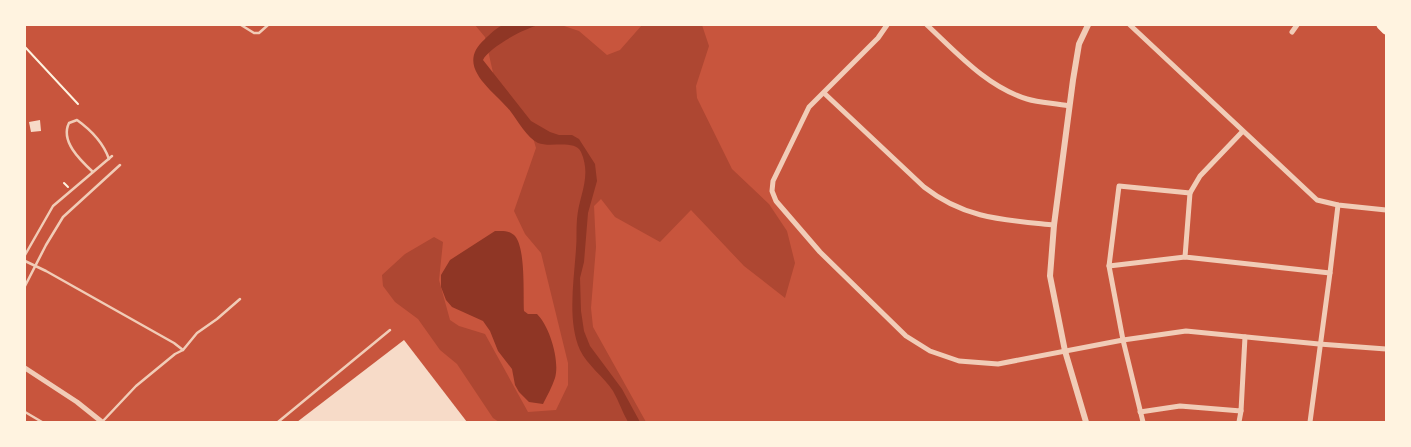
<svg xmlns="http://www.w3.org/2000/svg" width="1411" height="447" font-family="'Work Sans',sans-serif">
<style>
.green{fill:#ae4732}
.water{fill:#8f3625}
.building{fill:#f7dbc8}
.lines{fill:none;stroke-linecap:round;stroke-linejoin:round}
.path{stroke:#fff3e0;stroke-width:2}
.service{stroke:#f1ccb7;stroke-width:2.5}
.minor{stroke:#f1ccb7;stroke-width:5}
.tertiary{stroke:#f1ccb7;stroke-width:6}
.motorway{stroke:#fff3e0;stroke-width:9}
</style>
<rect width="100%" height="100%" fill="#c8553d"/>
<!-- green -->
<path class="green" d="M475 25H561L579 31 607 55 620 50 642 25H702L709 46 696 86 697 98 732 169 769 204 787 231 795 263 785 298 744 266 691 210 660 242 615 217 601 199 594 206 596 247 591 308 593 327 646 422H499L493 418 457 364 440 350 418 319 395 302 383 286 382 275 405 254 434 237 443 242 439 280 450 320 459 326 485 334 528 412 556 410 568 385V363L541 253 525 234 514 211 536 148 532 134 496 86 485 37Z"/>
<!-- water -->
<g class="water">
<path d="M503 25H540C526 27 488 48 483 60L531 121 550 132 559 135H572L579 139 595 164 597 181 588 213 584 262 580 278 581 311 584 331 590 346 622 389 640 422H628C622 412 619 401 613 391 604 377 587 365 580 350 567 321 574 280 576 249 577 239 576 229 577 219 579 195 592 177 581 152 575 139 550 148 538 143 527 138 518 121 511 112 495 91 453 67 485 39 490 34 496 28 503 25Z"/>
<path d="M495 231C502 231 508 230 514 235 526 246 523 294 524 311L528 314H537C550 327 560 361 555 378 552 387 547 396 543 404L529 402 519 392 515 385 512 369 498 351 490 331 483 321 452 307 446 300 441 287V275L450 260Z"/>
</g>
<!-- building -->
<g class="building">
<path d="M40 120 41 131 31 132 29 122Z"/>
<path d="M404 340 467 422H297Z"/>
</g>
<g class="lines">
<!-- path -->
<g class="path">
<path d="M25 47 78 104"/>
<path d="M64 183 68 187"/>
</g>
<!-- service -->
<g class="service">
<path d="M241 25 254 33H259L268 25"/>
<path d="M93 172C80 160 60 141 69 123L77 120C91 130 103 142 109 159"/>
<path d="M25 255 53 206 112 156"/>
<path d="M25 261 46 271 174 343 183 350"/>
<path d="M25 286 46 245 63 217 120 165"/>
<path d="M25 412 42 422"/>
<path d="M102 422 136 386 175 354 183 350 197 333 217 319 240 299"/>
<path d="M278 422 390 330"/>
</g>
<!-- minor -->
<g class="minor">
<path d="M887 25 878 38 809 107 773 181 772 191 776 201 820 252 906 336 930 351 959 361 998 364 1123 340 1143 422"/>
<path d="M927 25C956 52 987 87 1027 99 1040 103 1055 103 1069 106"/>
<path d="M1130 25 1317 200 1338 205 1386 210"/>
<path d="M1292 32 1297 25"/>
<path d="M824 93 924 187C965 219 1004 220 1054 225"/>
<path d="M1242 132 1200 176 1190 193 1119 186 1109 266 1123 340 1186 331 1319 344 1386 349"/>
<path d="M1190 193 1185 257 1330 273 1310 422"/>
<path d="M1109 266 1185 257"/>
<path d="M1330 273 1338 205"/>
<path d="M25 368 77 402 102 422"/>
<path d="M1140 412 1180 406 1241 411 1245 337"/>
<path d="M1239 422 1241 411"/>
</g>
<!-- tertiary -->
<path class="tertiary" d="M1086 422 1065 351 1050 276 1054 225 1073 80 1079 44 1088 25"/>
<!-- motorway -->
<path class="motorway" d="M1381 25 1386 30"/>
</g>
<!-- border -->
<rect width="1411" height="447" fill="none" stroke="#fff3e0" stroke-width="52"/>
</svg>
